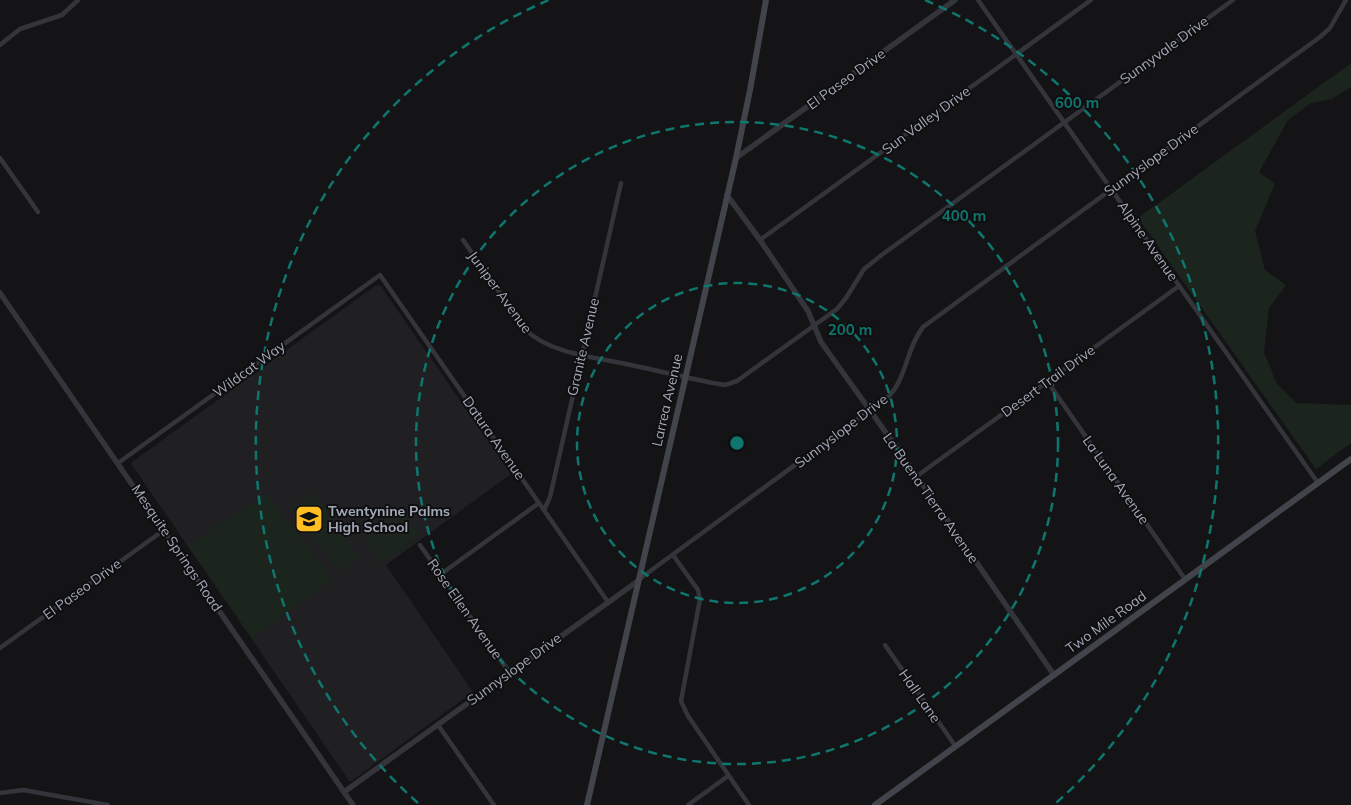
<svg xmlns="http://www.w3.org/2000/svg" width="1351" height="805" font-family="Mulish,sans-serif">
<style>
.built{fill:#202023}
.green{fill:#1b241d}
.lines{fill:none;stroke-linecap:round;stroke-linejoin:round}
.minor{stroke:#34353b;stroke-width:4.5}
.tertiary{stroke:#34353b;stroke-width:5.5}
.secondary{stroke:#42444b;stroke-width:6}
.ring{fill:none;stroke:#0f766e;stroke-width:2.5;stroke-dasharray:9 6}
.labels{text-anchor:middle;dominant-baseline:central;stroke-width:4;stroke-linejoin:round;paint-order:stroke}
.street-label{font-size:14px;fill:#a4a9b7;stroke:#0f0f11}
.poi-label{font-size:14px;font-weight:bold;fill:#a4a9b7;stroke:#0f0f11;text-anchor:start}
.centre{fill:#0f766e;stroke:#0f0f11;stroke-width:2.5}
.ring-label{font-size:15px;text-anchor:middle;font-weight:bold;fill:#0f766e;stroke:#0f0f11;stroke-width:4;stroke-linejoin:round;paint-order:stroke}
</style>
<rect width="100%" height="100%" fill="#141416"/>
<!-- built -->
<path class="built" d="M380 285 511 474 386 565 473 692 350 782 132 465V462L375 286Z"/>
<!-- green -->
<g class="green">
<path d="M1351 63V87L1332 99 1311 103 1288 120 1259 172 1275 184 1255 231 1265 270 1286 285 1269 308 1264 352 1277 384 1296 403 1351 405V443L1316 469 1138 218Z"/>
<path d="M314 492 359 558 338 572 293 507Z"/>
<path d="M267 494 333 579 252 638 188 545Z"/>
<path d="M403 512 420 535 381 564 364 540Z"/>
</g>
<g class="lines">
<!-- minor -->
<g class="minor">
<path d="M978 0 1318 483"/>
<path d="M0 45 20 29 62 15 78 0"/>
<path d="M0 158 38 212"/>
<path d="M463 240 525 329C548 353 594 357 626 364 655 370 684 377 713 383L725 385 737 381 837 309 846 298 864 269 883 254 1233 0"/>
<path d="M760 240 1091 0"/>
<path d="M1047 381 1185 579"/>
<path d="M118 463 380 275 608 602"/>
<path d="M917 476 1179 286"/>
<path d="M544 510 550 497 621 183"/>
<path d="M420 545 509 672"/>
<path d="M673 555 698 590 700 599 681 701 688 716 749 805"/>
<path d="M441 574 539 503"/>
<path d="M638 580 889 396C907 377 906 349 923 327L1320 37 1330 28 1346 0"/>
<path d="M885 645 956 747"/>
<path d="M0 648 164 530"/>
<path d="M438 725 494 805"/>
<path d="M0 793 23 790 108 805"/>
<path d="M688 805 728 776"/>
</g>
<!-- tertiary -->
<g class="tertiary">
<path d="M736 158 955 0"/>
<path d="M727 195 760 240 808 311 821 342 917 476 1054 675"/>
<path d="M0 293 353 805"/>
<path d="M344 792 638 581"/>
</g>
<!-- secondary -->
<g class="secondary">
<path d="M587 805 736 158 750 90 766 0"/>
<path d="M875 805 1351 459"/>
</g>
</g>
<!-- distance rings -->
<g class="ring">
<circle cx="737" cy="443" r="160"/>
<circle cx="737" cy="443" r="321"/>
<path d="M418 803A481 481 0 0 1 549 0M925 0A481 481 0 0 1 1056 803"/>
</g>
<!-- icons -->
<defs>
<symbol id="school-square" viewBox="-11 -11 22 22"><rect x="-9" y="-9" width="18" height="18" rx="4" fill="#ffbe22" stroke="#0f0f11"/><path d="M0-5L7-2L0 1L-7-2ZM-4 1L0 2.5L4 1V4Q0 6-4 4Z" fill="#111"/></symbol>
</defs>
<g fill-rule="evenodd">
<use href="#school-square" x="293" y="503" width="32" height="32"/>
</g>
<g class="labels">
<!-- street labels -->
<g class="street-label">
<text transform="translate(1164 50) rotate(-36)">Sunnyvale Drive</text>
<text transform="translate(846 79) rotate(-36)">El Paseo Drive</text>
<text transform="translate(926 120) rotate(-36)">Sun Valley Drive</text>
<text transform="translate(1151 160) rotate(-36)">Sunnyslope Drive</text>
<text transform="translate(1148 241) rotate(55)">Alpine Avenue</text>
<text transform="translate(500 292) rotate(54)">Juniper Avenue</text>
<text transform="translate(583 347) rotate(-77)">Granite Avenue</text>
<text transform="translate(249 369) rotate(-36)">Wildcat Way</text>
<text transform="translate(1048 381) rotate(-36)">Desert Trail Drive</text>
<text transform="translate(667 400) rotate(-77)">Larrea Avenue</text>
<text transform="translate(841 431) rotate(-37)">Sunnyslope Drive</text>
<text transform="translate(494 438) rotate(55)">Datura Avenue</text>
<text transform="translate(1116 480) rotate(55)">La Luna Avenue</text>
<text transform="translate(931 498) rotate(55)">La Buena Tierra Avenue</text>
<text transform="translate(177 548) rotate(56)">Mesquite Springs Road</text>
<text transform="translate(82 589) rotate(-36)">El Paseo Drive</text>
<text transform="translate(465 609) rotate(55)">Rose Ellen Avenue</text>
<text transform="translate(1106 622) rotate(-36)">Two Mile Road</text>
<text transform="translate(514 669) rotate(-36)">Sunnyslope Drive</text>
<text transform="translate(920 696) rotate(55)">Hall Lane</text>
</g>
<!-- poi labels -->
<g class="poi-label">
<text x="328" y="511">Twentynine Palms<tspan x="328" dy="16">High School</tspan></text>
</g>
</g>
<circle cx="737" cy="443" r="8" class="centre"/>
<g class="ring-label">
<text x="1077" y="108">600 m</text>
<text x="964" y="221">400 m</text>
<text x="850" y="335">200 m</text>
</g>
</svg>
